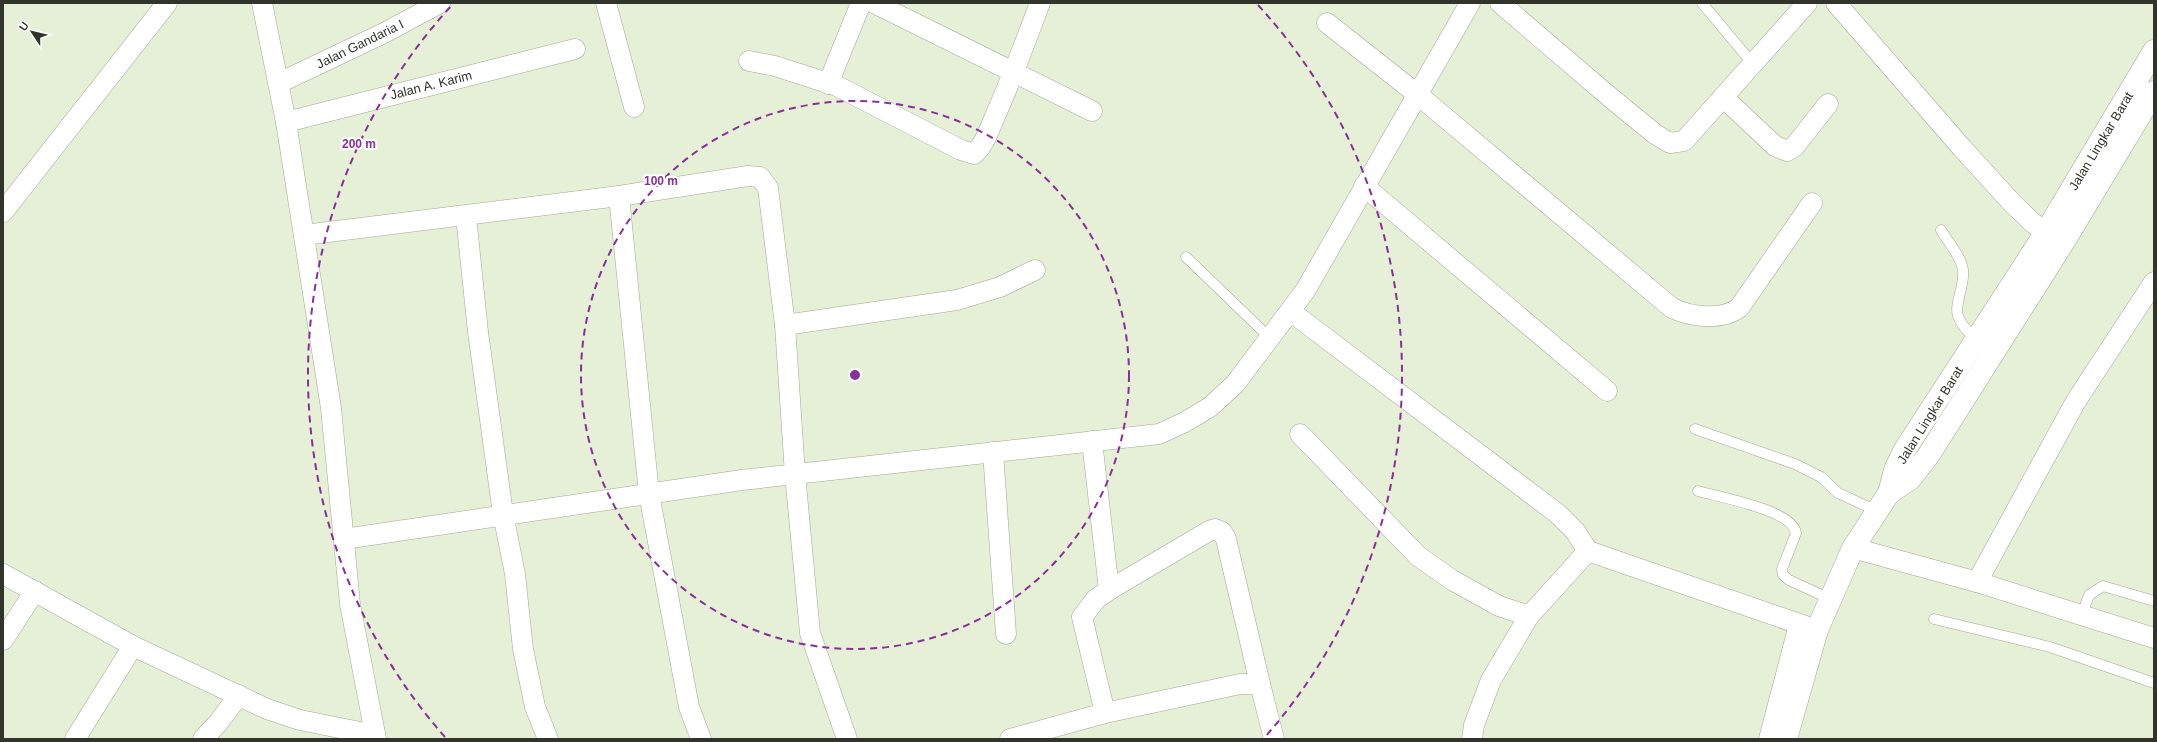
<svg xmlns="http://www.w3.org/2000/svg" width="2157" height="742" font-family="Helvetica,sans-serif">
<style>
.lines{fill:none;stroke-linecap:round;stroke-linejoin:round}
.service-casing{stroke:#9fa992;stroke-width:11}
.minor-casing{stroke:#9fa992;stroke-width:21}
.tertiary-casing{stroke:#9fa992;stroke-width:23}
.service{stroke:#fff;stroke-width:10}
.minor{stroke:#fff;stroke-width:20}
.tertiary{stroke:#fff;stroke-width:22}
.ring{fill:none;stroke:#892e9a;stroke-width:2;stroke-dasharray:7 5}
.labels{text-anchor:middle;dominant-baseline:central;stroke-width:4;stroke-linejoin:round;paint-order:stroke}
.street-label{font-size:13px;fill:#30342b;stroke:#fff}
.centre{fill:#892e9a;stroke:#fff;stroke-width:2}
.ring-label{font-size:12px;text-anchor:middle;font-weight:bold;fill:#892e9a;stroke:#fff;stroke-width:4;stroke-linejoin:round;paint-order:stroke}
</style>
<rect width="100%" height="100%" fill="#e5f0d7"/>
<g class="lines">
<defs>
<g id="service">
<path d="M1702 3 1753 64"/>
<path d="M1941 230C1948 242 1961 256 1963 270 1965 286 1954 303 1958 316 1961 326 1970 333 1977 340"/>
<path d="M1186 257 1270 338"/>
<path d="M1695 429 1795 464 1821 477 1838 493 1877 511"/>
<path d="M1698 491C1719 497 1793 510 1796 533L1782 569 1783 575 1789 580 1830 599"/>
<path d="M2082 614 2089 595 2103 586 2154 601"/>
<path d="M1934 619 2050 647 2154 683"/>
</g>
<g id="minor">
<path d="M262 3 286 122 331 408 350 604 376 739"/>
<path d="M606 3 634 107"/>
<path d="M874 3 1092 111"/>
<path d="M1500 3 1611 98 1655 134 1670 143 1684 141 1807 3"/>
<path d="M1836 3 1962 148 2013 204 2033 223 2060 241"/>
<path d="M1327 23 1417 94 1672 308C1691 317 1721 321 1739 308L1812 203"/>
<path d="M749 61 775 66 837 86 961 150 974 154C985 145 990 127 996 114 1012 78 1026 40 1040 3"/>
<path d="M279 83 384 33 440 3"/>
<path d="M828 84 861 3"/>
<path d="M1723 97 1775 146 1787 151 1794 147 1828 104"/>
<path d="M286 122 575 49"/>
<path d="M1364 186 1607 391"/>
<path d="M619 196 649 494 689 707 701 739"/>
<path d="M3 212 167 3"/>
<path d="M466 216 478 332 503 514 515 574 523 649 535 707 548 739"/>
<path d="M304 235 619 196 748 176 760 177 768 188 785 325 795 474 810 633 847 739"/>
<path d="M1290 311 1558 514 1575 531 1588 551 1817 630"/>
<path d="M785 325 957 300 1000 287 1035 270"/>
<path d="M1300 434 1418 556 1452 580 1499 606 1529 616"/>
<path d="M1092 441 1109 590 1096 599 1082 617 1105 713"/>
<path d="M993 452 1006 634"/>
<path d="M344 539 742 480 1159 434 1185 422 1210 407 1235 384 1305 291 1470 3"/>
<path d="M1853 548 1977 582 2154 638"/>
<path d="M3 574 133 646 267 709 300 720 375 735"/>
<path d="M1977 582 2076 401 2154 282"/>
<path d="M1109 590 1209 531 1215 529 1222 532 1226 539 1260 684"/>
<path d="M3 640 35 591"/>
<path d="M75 739 133 646"/>
<path d="M203 739 218 723 239 695"/>
<path d="M1010 739 1105 713 1240 684H1260L1274 739"/>
<path d="M1472 739 1474 725 1491 680 1529 616 1588 551"/>
<path d="M1769 739 1799 625"/>
</g>
<g id="tertiary">
<path d="M1889 493 1910 479 1928 456 2063 243 2154 92"/>
<path d="M1786 739 1817 630 1853 548 1889 493 1895 470 1904 451 2046 232 2154 51"/>
</g>
</defs>
<!-- service casing -->
<use href="#service" class="service-casing"/>
<!-- minor casing -->
<use href="#minor" class="minor-casing"/>
<!-- tertiary casing -->
<use href="#tertiary" class="tertiary-casing"/>
<!-- service -->
<use href="#service" class="service"/>
<!-- minor -->
<use href="#minor" class="minor"/>
<!-- tertiary -->
<use href="#tertiary" class="tertiary"/>
</g>
<!-- distance rings -->
<g class="ring">
<circle cx="855" cy="375" r="274"/>
<path d="M445 737A547 547 0 0 1 452 5M1258 5A547 547 0 0 1 1265 737"/>
</g>
<g class="labels">
<!-- street labels -->
<g class="street-label">
<text transform="translate(360 44) rotate(-26)">Jalan Gandaria I</text>
<text transform="translate(431 85) rotate(-14)">Jalan A. Karim</text>
<text transform="translate(2101 141) rotate(-59)">Jalan Lingkar Barat</text>
<text transform="translate(1930 415) rotate(-58)">Jalan Lingkar Barat</text>
</g>
</g>
<circle cx="855" cy="375" r="6" class="centre"/>
<g class="ring-label">
<text x="359" y="148">200 m</text>
<text x="661" y="185">100 m</text>
</g>
<!-- border -->
<rect width="2157" height="742" fill="none" stroke="#30342b" stroke-width="8"/>
<!-- north arrow -->
<g transform="translate(32 32) rotate(305)" stroke="#ffffff" stroke-width="3" paint-order="stroke">
<path d="M0-3L7 15L0 10L-7 15Z" fill="#30342b"/>
<text y="-6" font-size="11" font-weight="bold" text-anchor="middle" fill="#30342b">U</text>
</g>
</svg>
